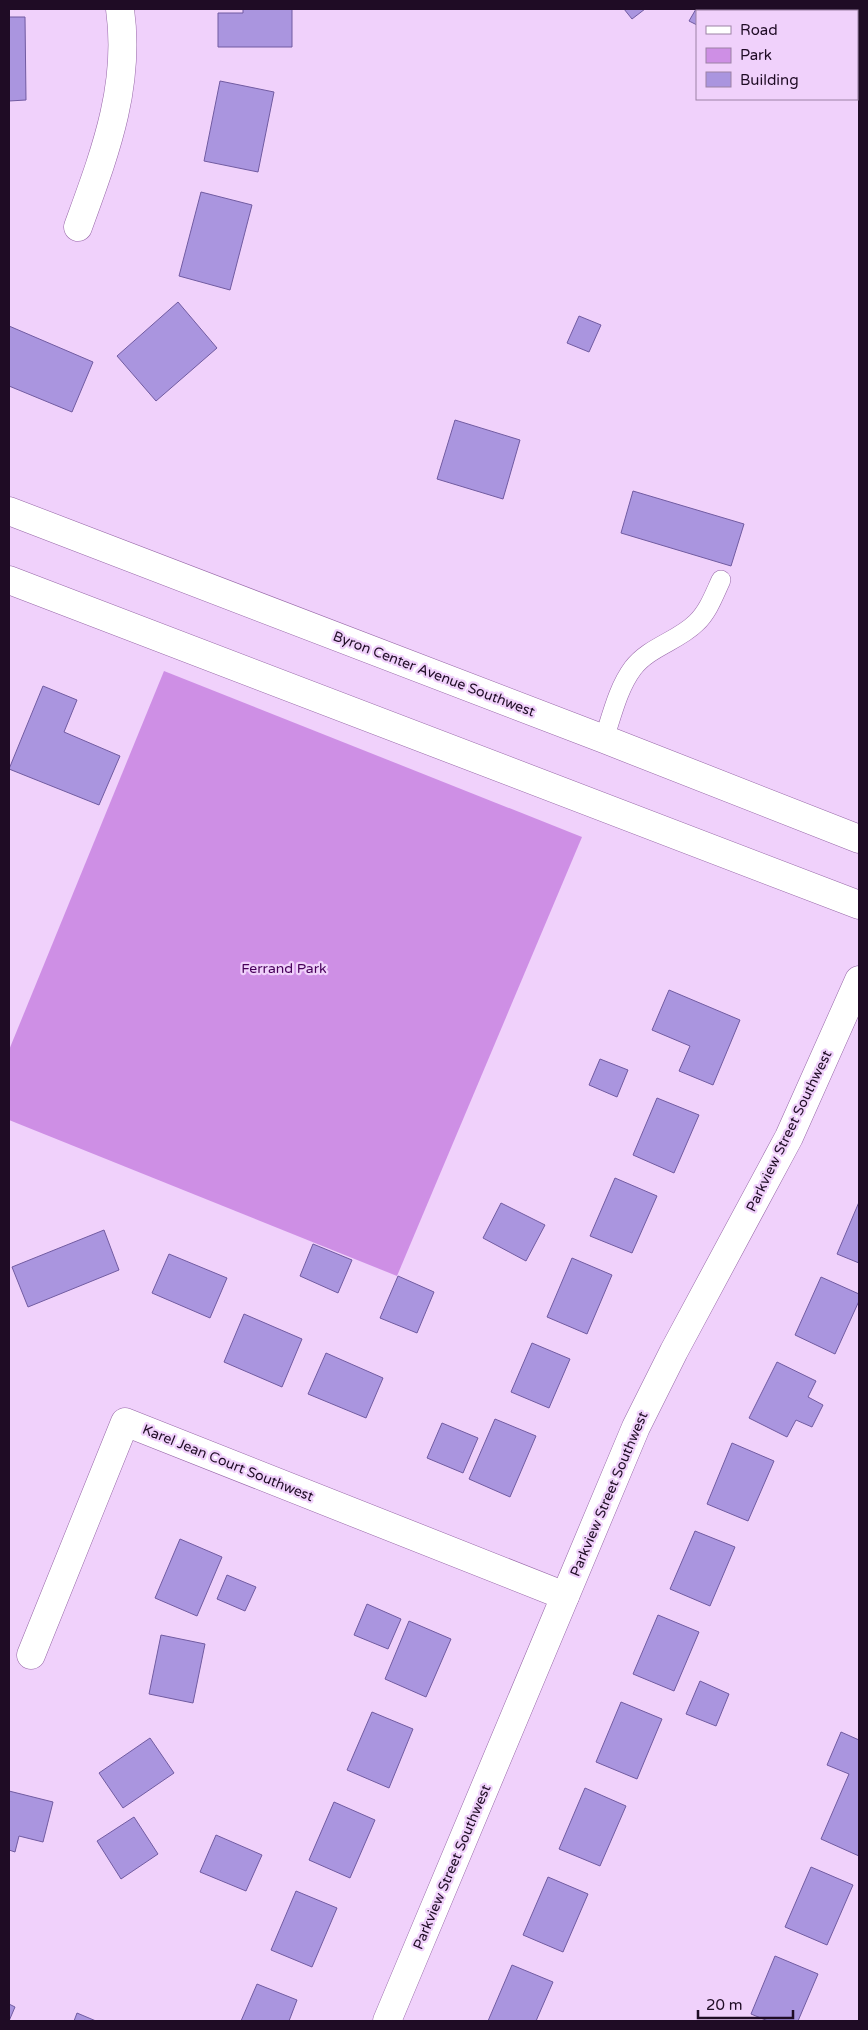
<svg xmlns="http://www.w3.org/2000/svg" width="868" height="2030" font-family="'Varela Round',sans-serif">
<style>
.green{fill:#ce8fe5}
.building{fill:#aa95df;stroke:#715ba1}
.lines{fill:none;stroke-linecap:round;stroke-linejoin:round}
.lane-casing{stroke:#9667a7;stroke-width:20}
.street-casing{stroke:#9667a7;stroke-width:29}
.primary-casing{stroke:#9667a7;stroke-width:29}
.lane{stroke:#fff;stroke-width:19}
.street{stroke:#fff;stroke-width:28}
.primary{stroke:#fff;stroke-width:28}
.labels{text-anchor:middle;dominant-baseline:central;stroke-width:4.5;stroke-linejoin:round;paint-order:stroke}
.street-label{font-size:14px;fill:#1f0c25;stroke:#f0d1fb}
.park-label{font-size:14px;fill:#47005a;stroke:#f0d1fb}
</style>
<rect width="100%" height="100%" fill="#f0d1fb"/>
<!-- green -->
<path class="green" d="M164 671 582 837 397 1276 9 1120V1050Z"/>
<!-- building -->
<g class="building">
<path d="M243 9H292V47H218V13H243Z"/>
<path d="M624 9H645L632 19Z"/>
<path d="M696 9H789L788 11H697V25L689 21Z"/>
<path d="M9 17H25L26 100 9 101Z"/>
<path d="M857 38 859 39V99L857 98Z"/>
<path d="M220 81 274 92 258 172 204 161Z"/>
<path d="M201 192 252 205 230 290 179 276Z"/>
<path d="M178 302 217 348 156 401 117 356Z"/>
<path d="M579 316 601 325 589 352 567 343Z"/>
<path d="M9 326 93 362 72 412 9 386Z"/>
<path d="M455 420 520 440 503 499 437 479Z"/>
<path d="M633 491 744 524 731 566 621 533Z"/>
<path d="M43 686 77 700 64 732 120 756 99 805 9 769Z"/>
<path d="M669 990 740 1020 713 1085 679 1071 690 1046 652 1030Z"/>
<path d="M600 1059 628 1070 617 1097 589 1085Z"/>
<path d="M657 1098 699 1115 674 1173 633 1155Z"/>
<path d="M615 1178 657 1196 632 1253 590 1236Z"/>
<path d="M859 1202V1263L837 1254Z"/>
<path d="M501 1203 545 1225 526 1261 483 1238Z"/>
<path d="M104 1230 119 1270 28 1307 12 1267Z"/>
<path d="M313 1244 352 1260 338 1293 300 1276Z"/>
<path d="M169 1254 227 1278 210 1318 152 1293Z"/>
<path d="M572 1258 612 1275 587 1334 547 1317Z"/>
<path d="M398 1276 434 1292 417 1333 380 1318Z"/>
<path d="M821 1277 859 1294V1301L835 1354 795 1335Z"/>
<path d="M244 1314 302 1339 282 1387 224 1362Z"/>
<path d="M532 1343 570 1359 549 1408 511 1392Z"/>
<path d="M326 1353 383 1378 366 1418 308 1394Z"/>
<path d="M777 1362 816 1381 808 1397 823 1405 812 1427 796 1420 787 1437 749 1418Z"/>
<path d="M495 1419 536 1436 510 1497 469 1479Z"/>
<path d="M442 1423 478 1438 463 1473 427 1458Z"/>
<path d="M732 1443 774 1461 748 1521 707 1504Z"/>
<path d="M695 1531 735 1547 710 1606 670 1589Z"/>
<path d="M180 1539 222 1557 197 1616 155 1598Z"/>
<path d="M227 1575 256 1587 245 1611 217 1599Z"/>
<path d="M367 1604 401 1619 388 1649 354 1635Z"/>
<path d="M658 1615 699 1632 674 1691 633 1674Z"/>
<path d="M409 1621 451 1639 426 1697 385 1679Z"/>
<path d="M161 1635 205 1644 193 1703 149 1694Z"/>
<path d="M700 1681 729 1694 716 1726 686 1714Z"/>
<path d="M621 1702 662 1719 637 1779 596 1762Z"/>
<path d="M372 1712 413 1729 389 1788 347 1770Z"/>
<path d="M841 1732 859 1740V1856L821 1839 849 1774 827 1765Z"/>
<path d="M150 1738 174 1773 123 1808 99 1773Z"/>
<path d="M585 1788 626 1806 600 1866 559 1849Z"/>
<path d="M9 1791 53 1802 43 1842 19 1836 15 1852 9 1850Z"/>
<path d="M334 1802 375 1820 350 1878 309 1860Z"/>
<path d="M134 1817 158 1854 121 1879 97 1841Z"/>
<path d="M216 1835 262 1855 246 1891 200 1872Z"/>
<path d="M811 1867 853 1885 827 1945 785 1927Z"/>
<path d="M548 1877 588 1894 563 1952 523 1935Z"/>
<path d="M296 1891 337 1908 312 1967 271 1950Z"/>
<path d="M775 1956 818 1974 798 2021H768L751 2014Z"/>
<path d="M512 1965 553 1982 536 2021H488Z"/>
<path d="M257 1984 297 2000 289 2021H241Z"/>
<path d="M9 2004 15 2007 9 2021Z"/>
<path d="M77 2013 96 2021H74Z"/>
</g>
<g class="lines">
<defs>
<path id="lane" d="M604 739C612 715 618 688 633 668 649 647 678 641 696 623 708 612 714 595 721 580"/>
<g id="street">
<path d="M78 227C104 155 131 87 120 9"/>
<path d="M31 1655 125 1422 565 1596"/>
<path d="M387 2021 636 1427 674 1351 789 1137 859 980"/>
</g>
<g id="primary">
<path d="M9 511 604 739 859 839"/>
<path d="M9 580 859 905"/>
</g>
</defs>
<!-- lane casing -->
<use href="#lane" class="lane-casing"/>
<!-- street casing -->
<use href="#street" class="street-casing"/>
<!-- primary casing -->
<use href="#primary" class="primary-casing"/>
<!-- lane -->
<use href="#lane" class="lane"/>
<!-- street -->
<use href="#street" class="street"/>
<!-- primary -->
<use href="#primary" class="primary"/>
</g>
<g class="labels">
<!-- street labels -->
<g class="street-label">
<text transform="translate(434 674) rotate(21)">Byron Center Avenue Southwest</text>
<text transform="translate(789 1131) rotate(-64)">Parkview Street Southwest</text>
<text transform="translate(228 1463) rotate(22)">Karel Jean Court Southwest</text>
<text transform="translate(609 1494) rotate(-67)">Parkview Street Southwest</text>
<text transform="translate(452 1867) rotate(-67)">Parkview Street Southwest</text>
</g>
<!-- park labels -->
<g class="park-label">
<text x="284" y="968">Ferrand Park</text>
</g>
</g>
<!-- border -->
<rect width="868" height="2030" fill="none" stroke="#1f0c25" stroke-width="20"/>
<!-- legend -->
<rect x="696" y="10" width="162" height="90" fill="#f0d1fb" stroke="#9c82a5"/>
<rect x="706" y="26" width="25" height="8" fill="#ffffff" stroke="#9c82a5"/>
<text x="740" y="35" font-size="15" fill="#1f0c25">Road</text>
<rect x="706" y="48" width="25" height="15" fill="#ce8fe5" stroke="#9c82a5"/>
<text x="740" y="60" font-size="15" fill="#1f0c25">Park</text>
<rect x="706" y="72" width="25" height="15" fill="#aa95df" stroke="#9c82a5"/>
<text x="740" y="85" font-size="15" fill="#1f0c25">Building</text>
<!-- scale -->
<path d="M698 2010v8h95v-8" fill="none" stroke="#1f0c25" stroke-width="2.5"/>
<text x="706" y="2010" font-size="15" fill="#1f0c25" stroke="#f0d1fb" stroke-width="4" paint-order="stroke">20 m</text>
</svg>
